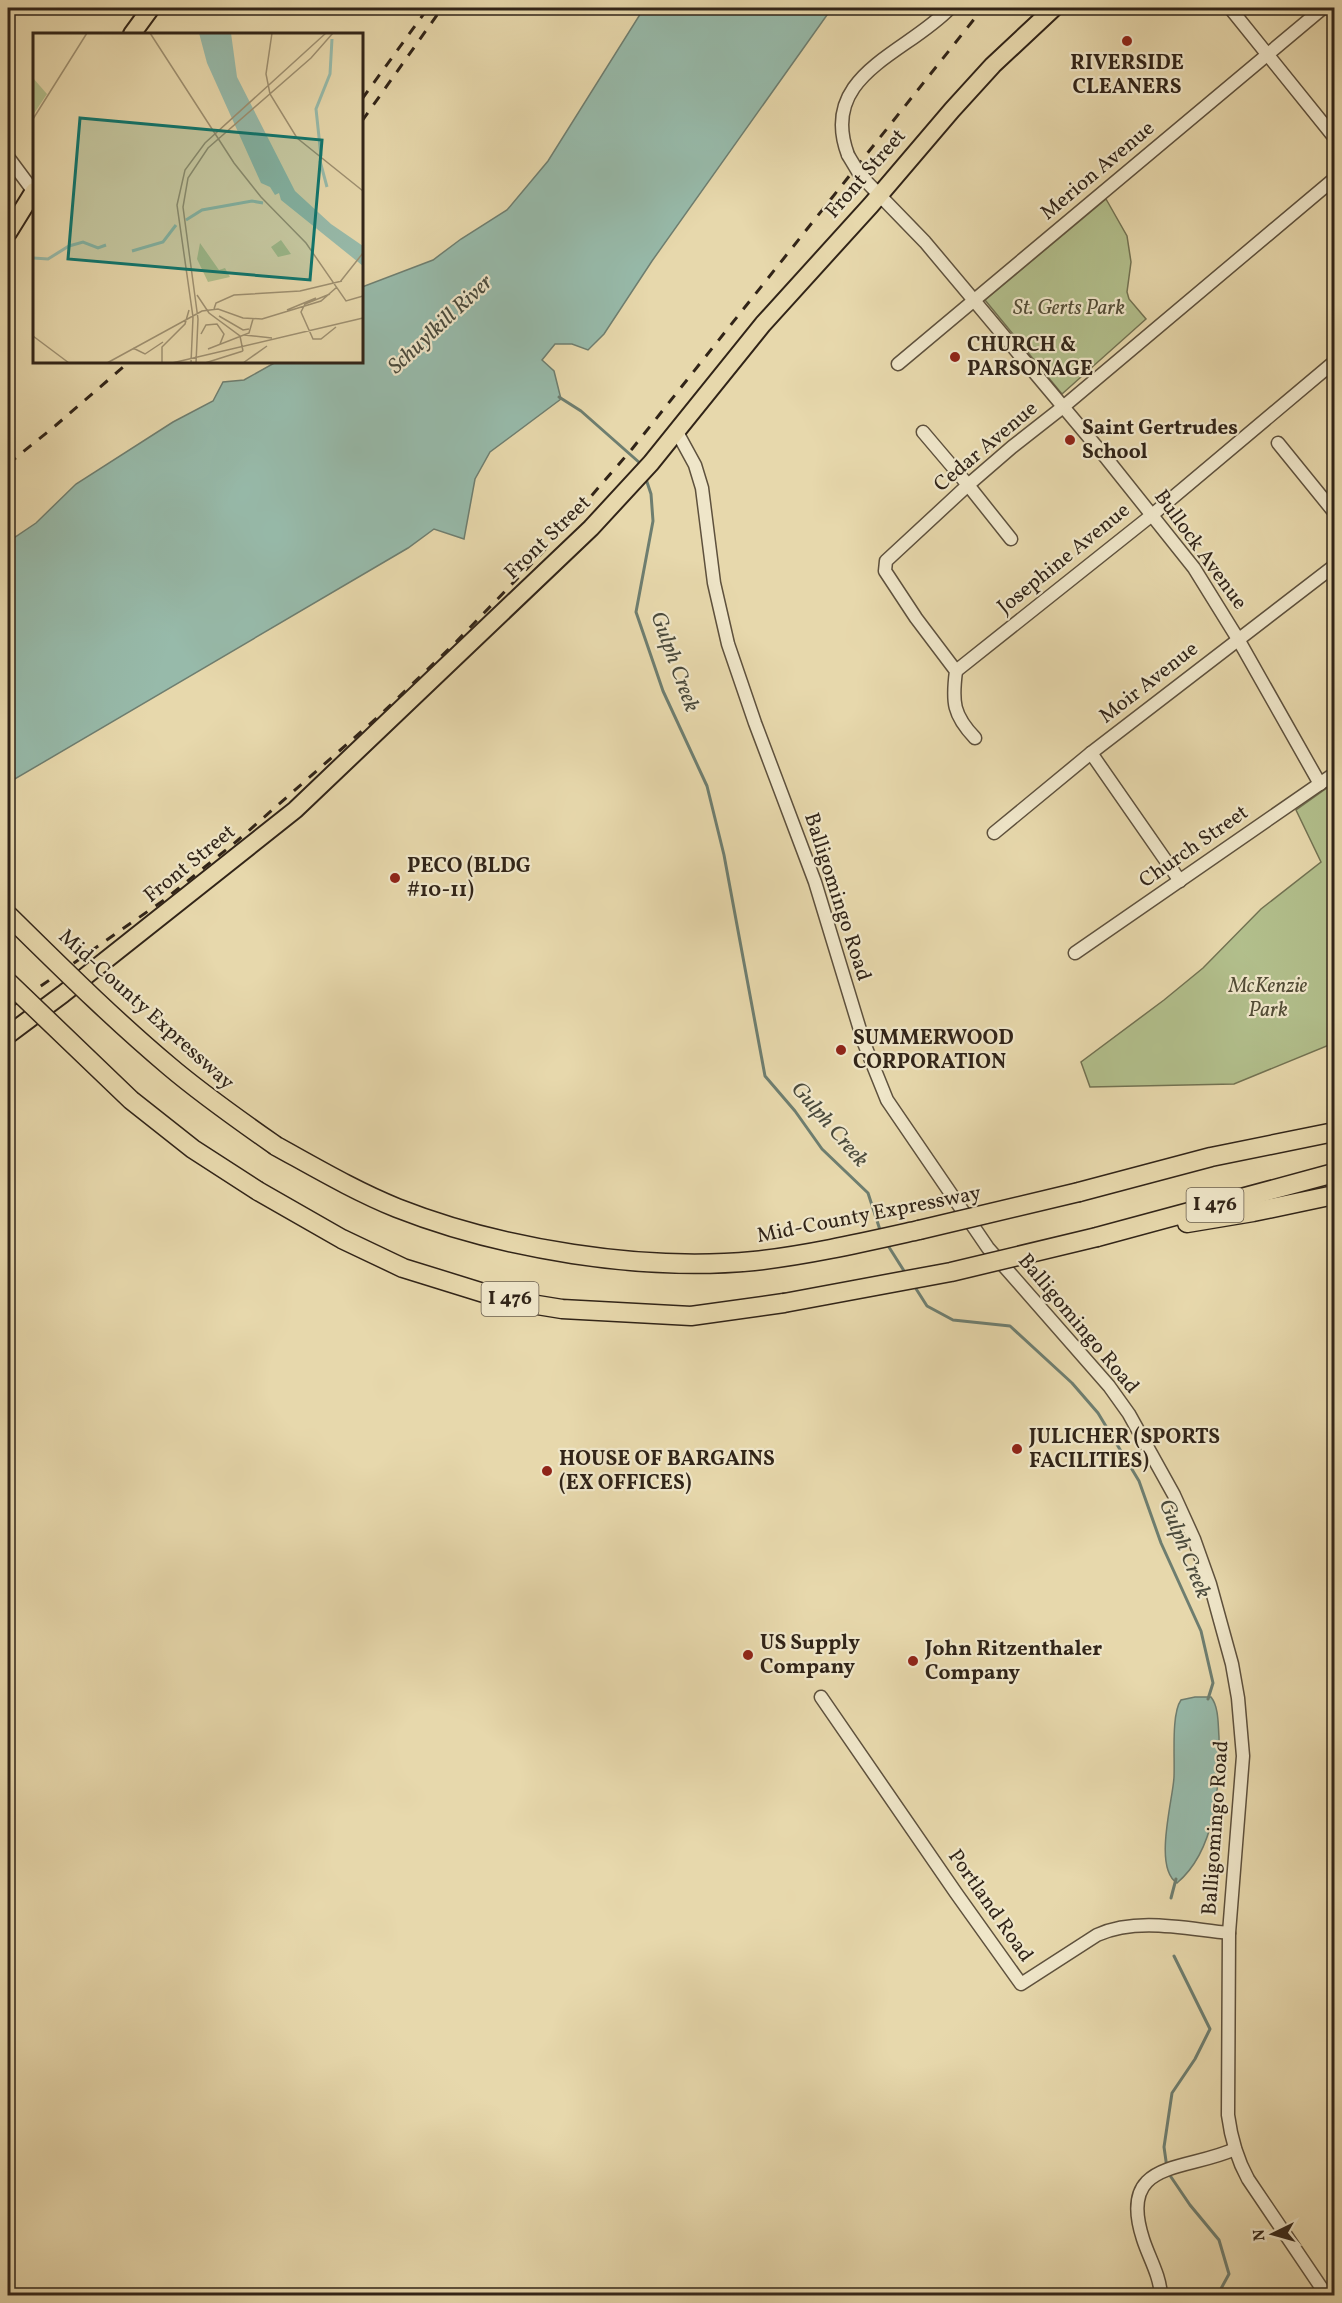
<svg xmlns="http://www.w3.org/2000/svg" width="1342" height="2303" font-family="Vollkorn,serif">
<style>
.green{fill:#b2bf8c;stroke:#727252;stroke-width:1.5}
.water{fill:#97baaa;stroke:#6e7e70;stroke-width:1.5}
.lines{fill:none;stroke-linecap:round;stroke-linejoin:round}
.stream{stroke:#6e7e70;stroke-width:3}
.minor-casing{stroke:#5e513d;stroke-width:15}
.major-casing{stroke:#312418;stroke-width:20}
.highway-casing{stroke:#312418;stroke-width:21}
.minor{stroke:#efe6c9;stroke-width:12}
.major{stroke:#e7d8ac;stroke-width:16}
.highway{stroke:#e7d8ac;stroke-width:18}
.rail{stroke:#312418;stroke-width:3;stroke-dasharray:10 10;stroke-linecap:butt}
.minor-bridge-casing{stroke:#5e513d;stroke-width:15;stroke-linecap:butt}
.highway-bridge-casing{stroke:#312418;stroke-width:21;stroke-linecap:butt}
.minor-bridge{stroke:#efe6c9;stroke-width:12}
.highway-bridge{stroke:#e7d8ac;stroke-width:18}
.poi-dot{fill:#8f2418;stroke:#efe6c9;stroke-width:2}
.labels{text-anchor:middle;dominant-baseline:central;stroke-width:4.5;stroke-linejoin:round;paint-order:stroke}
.shield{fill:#efe6c9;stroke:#6a5e4d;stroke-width:1.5}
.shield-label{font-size:20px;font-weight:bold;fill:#312418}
.poi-label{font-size:21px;font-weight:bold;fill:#312418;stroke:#efe6c9;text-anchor:start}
.street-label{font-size:21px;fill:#312418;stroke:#efe6c9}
.park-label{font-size:21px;font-style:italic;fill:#514b35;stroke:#efe6c9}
.water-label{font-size:22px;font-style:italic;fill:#4a4a3c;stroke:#efe6c9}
.inset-river{fill:none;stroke:#97baaa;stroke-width:3}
.inset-road{fill:none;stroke:#9e9071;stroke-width:1.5}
.view{fill:#0f766e;fill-opacity:0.15;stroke:#0f766e;stroke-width:3}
.inset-edge{fill:none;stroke:#312418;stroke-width:3}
</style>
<rect width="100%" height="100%" fill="#e7d8ac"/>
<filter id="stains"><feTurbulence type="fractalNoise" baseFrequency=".00333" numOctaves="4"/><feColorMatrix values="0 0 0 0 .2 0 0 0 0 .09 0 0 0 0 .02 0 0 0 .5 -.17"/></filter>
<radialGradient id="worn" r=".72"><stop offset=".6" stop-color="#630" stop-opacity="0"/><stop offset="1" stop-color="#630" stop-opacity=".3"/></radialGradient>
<!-- green -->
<g class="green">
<path d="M1106 199 1127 236 1131 262 1127 292 1129 299 1146 319 1062 394 985 300Z"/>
<path d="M1334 783V1043L1234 1084 1090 1087 1081 1062 1164 1000 1203 968 1261 909 1321 862 1296 810Z"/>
</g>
<!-- water -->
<g class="water">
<path d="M644 8H832L652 261 604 334 588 350 572 344H555L542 360 554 371 561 399 490 452 475 479 464 539 434 529 408 548 8 783V542L36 523 76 484 173 422 213 401 223 382 244 380 276 362H362V287L433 260 461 239 507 210 548 161Z"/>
<path d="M1195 1697H1211C1219 1707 1218 1725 1219 1737 1220 1786 1216 1850 1177 1883 1153 1868 1173 1800 1174 1777 1175 1758 1171 1714 1181 1700Z"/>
</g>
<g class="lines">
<!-- stream -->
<g class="stream">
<path d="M559 397 581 411 641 464"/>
<path d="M646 479 651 494 653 521 636 612 663 691 707 786 724 855 765 1076 795 1111 822 1149 868 1193 881 1233"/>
<path d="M887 1244 906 1274"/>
<path d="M913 1284 927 1306 953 1320 1010 1326 1072 1383 1098 1413 1139 1481 1161 1543 1201 1631 1213 1683 1208 1699"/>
<path d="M1171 1898 1176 1879"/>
<path d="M1167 2168 1164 2147 1172 2093 1195 2059 1210 2029 1174 1956"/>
<path d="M1169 2174 1190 2205 1219 2240 1229 2274 1217 2296"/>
</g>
<defs>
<g id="minor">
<path d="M1230 8 1334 137"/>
<path d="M848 155C818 75 906 54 950 8"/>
<path d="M8 157 34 192"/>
<path d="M860 175 925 242 1107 459 1194 568 1238 639 1320 784"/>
<path d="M898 364 1323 8"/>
<path d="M677 432 695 465 702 488 714 583 728 644 755 723 815 882 864 1043 887 1100 988 1248 1109 1386 1129 1414 1174 1495 1194 1539 1210 1584 1232 1664 1238 1698 1243 1756 1229 1933 1228 2115C1231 2138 1237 2159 1248 2179L1327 2296"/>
<path d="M923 432 968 485 1011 539"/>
<path d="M1278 443 1334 512"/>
<path d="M956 671 1152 515 1334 362"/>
<path d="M975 738C953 715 952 702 956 671L916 618 885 571 886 561 968 485 1012 447 1063 407 1334 179"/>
<path d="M1091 753 1180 881"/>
<path d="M994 833 1091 753 1334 566"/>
<path d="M1075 953 1334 774"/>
<path d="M821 1697 956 1893 1021 1984 1097 1935C1138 1917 1186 1929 1229 1933"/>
<path d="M1161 2296C1160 2275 1149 2258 1143 2239 1117 2159 1184 2172 1235 2149"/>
</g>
<g id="major">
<path d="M132 34 151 8"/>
<path d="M8 233 34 191"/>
<path d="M8 1035 63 994 295 810 591 528 651 463 763 324 871 205 952 110 993 65 1054 8"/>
</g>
<g id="highway">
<path d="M276 1146C316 1168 355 1191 397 1208 501 1249 643 1272 754 1261 809 1255 865 1242 919 1230"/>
<path d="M258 1191 342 1239 403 1268 490 1295 525 1303 562 1309 691 1316 784 1303"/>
<path d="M1079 1192 1211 1157 1334 1132"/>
<path d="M1187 1223 1253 1212 1334 1195"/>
<path d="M1097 1237 1334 1173"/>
</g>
</defs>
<!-- minor casing -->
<use href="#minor" class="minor-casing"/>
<!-- major casing -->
<use href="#major" class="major-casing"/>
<!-- highway casing -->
<use href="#highway" class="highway-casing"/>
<!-- minor -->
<use href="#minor" class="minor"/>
<!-- major -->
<use href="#major" class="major"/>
<!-- highway -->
<use href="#highway" class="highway"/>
<!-- rail -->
<g class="rail">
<path d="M362 99 428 8"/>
<path d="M362 121 442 8"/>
<path d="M8 464 55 426 129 362"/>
<path d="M8 1009 164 900 237 841 379 716 456 642 540 555 632 449 983 8"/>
</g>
<defs>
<path id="minor-bridge" d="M848 155 860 175"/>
<g id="highway-bridge">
<path d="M8 915C60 966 112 1018 169 1066 203 1095 239 1120 276 1146"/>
<path d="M8 982 131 1100 193 1149 258 1191"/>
<path d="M919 1230 1079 1192"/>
<path d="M784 1303 951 1272 1097 1237"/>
</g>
</defs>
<!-- minor-bridge casing -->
<use href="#minor-bridge" class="minor-bridge-casing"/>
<!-- highway-bridge casing -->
<use href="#highway-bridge" class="highway-bridge-casing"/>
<!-- minor-bridge -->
<use href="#minor-bridge" class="minor-bridge"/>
<!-- highway-bridge -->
<use href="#highway-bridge" class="highway-bridge"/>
</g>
<!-- markers -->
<g class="poi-dot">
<circle cx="1127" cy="41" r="6"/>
<circle cx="955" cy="357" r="6"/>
<circle cx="1070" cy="440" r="6"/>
<circle cx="395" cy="878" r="6"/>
<circle cx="841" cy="1050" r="6"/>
<circle cx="1017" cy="1449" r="6"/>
<circle cx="547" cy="1471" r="6"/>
<circle cx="748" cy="1655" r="6"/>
<circle cx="913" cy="1661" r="6"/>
</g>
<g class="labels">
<!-- shield labels -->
<g class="shield">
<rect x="1186.5" y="1188" width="57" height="34" rx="4.5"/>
<rect x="481.5" y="1282" width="57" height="34" rx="4.5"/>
</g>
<g class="shield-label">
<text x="1215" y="1205">I 476</text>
<text x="510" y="1299">I 476</text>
</g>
<!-- poi labels -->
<g class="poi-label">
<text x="1127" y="63" text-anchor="middle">RIVERSIDE<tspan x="1127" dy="24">CLEANERS</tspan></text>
<text x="967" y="345">CHURCH &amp;<tspan x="967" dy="24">PARSONAGE</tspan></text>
<text x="1082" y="428">Saint Gertrudes<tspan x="1082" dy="24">School</tspan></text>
<text x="407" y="866">PECO (BLDG<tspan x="407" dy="24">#10-11)</tspan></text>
<text x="853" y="1038">SUMMERWOOD<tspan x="853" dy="24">CORPORATION</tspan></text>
<text x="1029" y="1437">JULICHER (SPORTS<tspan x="1029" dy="24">FACILITIES)</tspan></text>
<text x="559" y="1459">HOUSE OF BARGAINS<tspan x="559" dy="24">(EX OFFICES)</tspan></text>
<text x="760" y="1643">US Supply<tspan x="760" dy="24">Company</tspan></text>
<text x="925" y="1649">John Ritzenthaler<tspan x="925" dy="24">Company</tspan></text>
</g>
<!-- street labels -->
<g class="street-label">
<text transform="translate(1098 171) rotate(-40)">Merion Avenue</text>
<text transform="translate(866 174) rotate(-49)">Front Street</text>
<text transform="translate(986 447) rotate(-40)">Cedar Avenue</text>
<text transform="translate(548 538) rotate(-44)">Front Street</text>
<text transform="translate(1200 550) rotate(54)">Bullock Avenue</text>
<text transform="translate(1064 559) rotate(-39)">Josephine Avenue</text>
<text transform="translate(1149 683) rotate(-38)">Moir Avenue</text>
<text transform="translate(1194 847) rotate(-35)">Church Street</text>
<text transform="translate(190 864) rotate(-39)">Front Street</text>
<text transform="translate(837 897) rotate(72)">Balligomingo Road</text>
<text transform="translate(146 1010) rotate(42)">Mid-County Expressway</text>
<text transform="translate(869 1215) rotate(-11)">Mid-County Expressway</text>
<text transform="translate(1078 1324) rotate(50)">Balligomingo Road</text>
<text transform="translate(1216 1828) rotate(-86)">Balligomingo Road</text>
<text transform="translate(990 1906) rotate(55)">Portland Road</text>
</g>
<!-- park labels -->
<g class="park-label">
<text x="1069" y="308">St. Gerts Park</text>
<text x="1268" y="986">McKenzie<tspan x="1268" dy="24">Park</tspan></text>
</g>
<!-- water labels -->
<g class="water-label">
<text transform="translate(441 325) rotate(-43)">Schuylkill River</text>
<text transform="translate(674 662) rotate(70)">Gulph Creek</text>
<text transform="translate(829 1125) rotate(49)">Gulph Creek</text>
<text transform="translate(1184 1549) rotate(68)">Gulph Creek</text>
</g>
</g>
<!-- overview -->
<g transform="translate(33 33)">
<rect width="330" height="330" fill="#e7d8ac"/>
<path d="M0 45 14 61 0 82ZM248 207 258 221 245 224 238 214ZM167 210 186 237 192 235 197 244 175 249 164 226Z" fill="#b2bf8c"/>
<path d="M166 0H198L204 44 262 158 298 191 330 213V233L248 167 246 160 242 162 237 154 228 150 174 30Z" fill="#97baaa"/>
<path class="inset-river" d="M288 123 283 76 297 41 299 6M287 128 294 154M153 187 169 177 219 168 230 170M99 218 130 209 143 192M0 225 15 226 36 213 50 209 65 215 73 212"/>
<path class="inset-road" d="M117 0 201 130 228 164 273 210 313 268 330 263M239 0 233 41 237 61 264 105 330 158M0 86 54 0M307 249 330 220M297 261 272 271 268 279 280 306H288L303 294M164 262 176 280 207 303 210 318M181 276 183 270 201 262 267 258 309 248M254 277 283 265M186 283 210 297 216 296M168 301 173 292 184 291 191 301 187 311M211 302 239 305M0 303 36 330M100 315 112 321 130 309M175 316 216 300 220 286M74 330 169 278 185 276 210 285 229 286 288 268 304 254M129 330V314L152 291 156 277M139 330 330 285M158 330 160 284 144 172 152 137 172 110 293 0M163 330 165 286 150 174 155 145 175 115 278 25 300 0M172 330 210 318M210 330 234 313"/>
<path class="view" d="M47 85 289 107 277 247 35 226Z"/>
<rect width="330" height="330" class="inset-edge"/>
</g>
<!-- margin -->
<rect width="1342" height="2303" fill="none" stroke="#e7d8ac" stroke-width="30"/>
<rect x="9" y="9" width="1324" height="2285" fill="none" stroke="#312418" stroke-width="3"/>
<rect x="15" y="15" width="1312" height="2273" fill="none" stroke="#312418" stroke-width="1.5"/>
<!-- north arrow -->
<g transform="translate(1273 2234) rotate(265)" stroke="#efe6c9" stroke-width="4.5" paint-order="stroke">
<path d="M0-4.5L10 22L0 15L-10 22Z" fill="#312418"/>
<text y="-9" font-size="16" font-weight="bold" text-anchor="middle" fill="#312418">N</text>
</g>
<rect width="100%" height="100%" filter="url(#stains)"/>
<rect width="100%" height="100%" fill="url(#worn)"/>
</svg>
